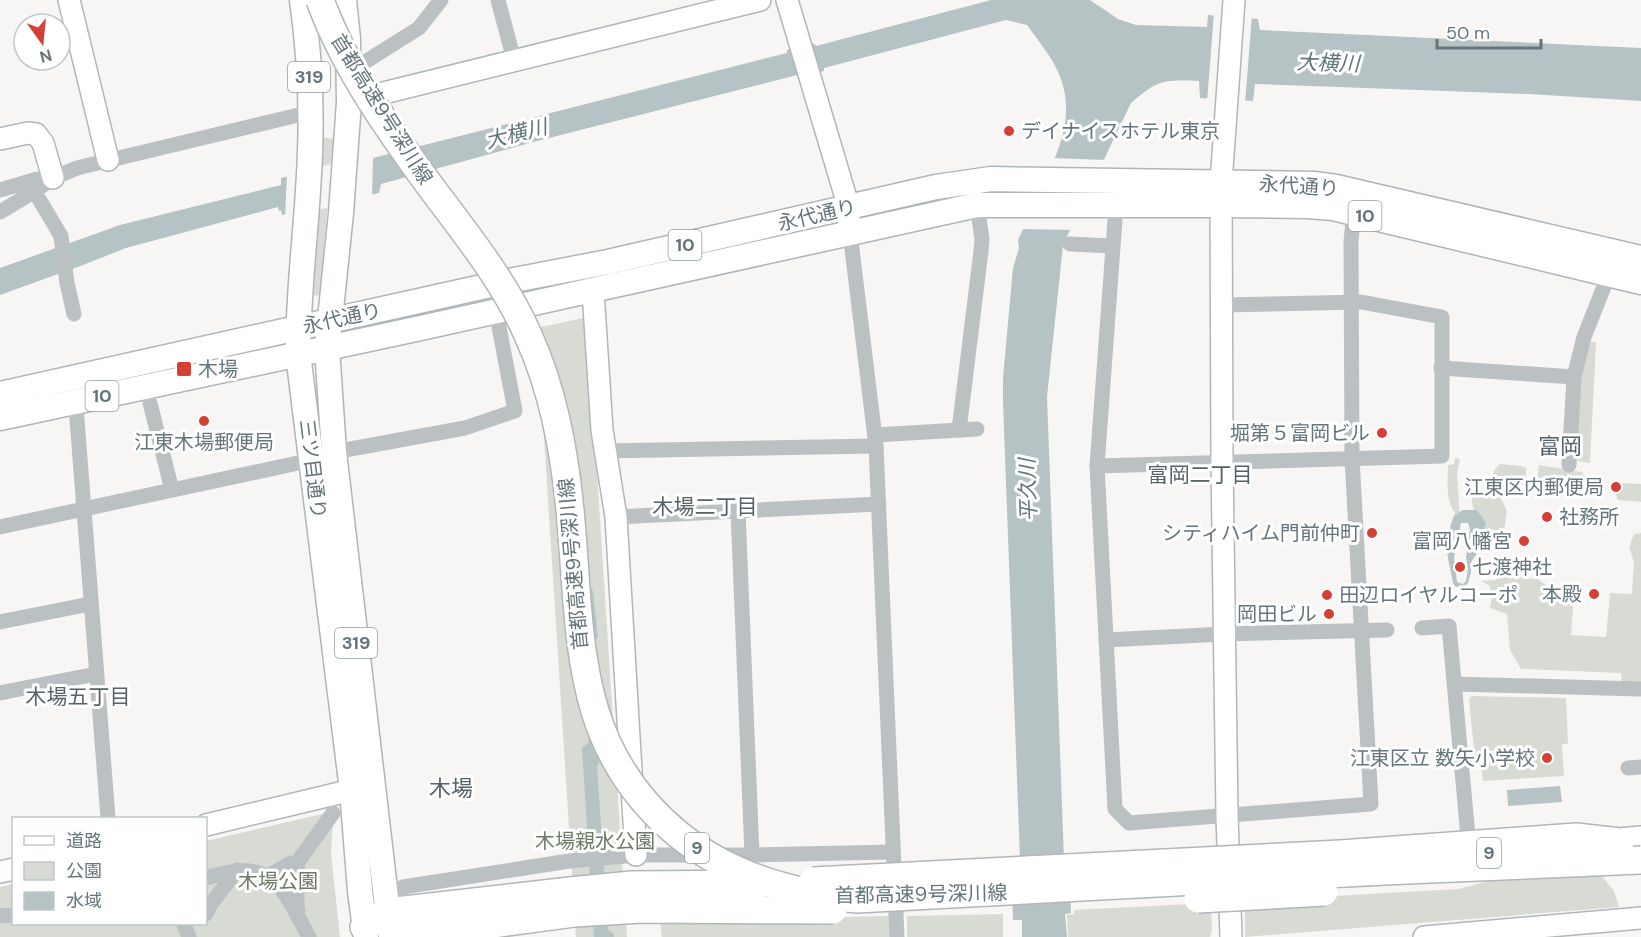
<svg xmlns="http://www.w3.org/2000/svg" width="1641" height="937" font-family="'DM Sans','Noto Sans JP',sans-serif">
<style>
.green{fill:#d7dbd3}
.water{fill:#b5c3c5;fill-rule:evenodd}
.pier{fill:#f7f6f4}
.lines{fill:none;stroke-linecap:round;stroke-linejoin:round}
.secondary-casing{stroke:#b0b7ba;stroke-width:24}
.primary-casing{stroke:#afb5b8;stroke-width:27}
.highway-casing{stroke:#b1b6b8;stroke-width:30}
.street{stroke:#bbc1c3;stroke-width:15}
.secondary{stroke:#fff;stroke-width:21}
.primary{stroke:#fff;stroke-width:24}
.highway{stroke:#fff;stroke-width:27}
.highway-bridge-casing{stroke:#b1b6b8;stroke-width:30;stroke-linecap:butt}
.highway-bridge{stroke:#fff;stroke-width:27}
.poi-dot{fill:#d54036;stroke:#fff;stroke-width:2}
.labels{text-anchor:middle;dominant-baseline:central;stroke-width:6;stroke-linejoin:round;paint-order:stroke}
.shield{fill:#fff;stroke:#929fa3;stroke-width:1.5}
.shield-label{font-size:18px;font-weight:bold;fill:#64767c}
.street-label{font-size:20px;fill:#64767c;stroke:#fff}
.poi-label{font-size:20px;fill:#64767c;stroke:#fff;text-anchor:end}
.park-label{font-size:20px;fill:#6e7a66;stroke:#fff}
.water-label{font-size:21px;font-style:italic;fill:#5f7678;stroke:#fff}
.neighbourhood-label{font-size:21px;fill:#556368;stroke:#fff}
.quarter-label{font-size:22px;fill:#556368;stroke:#fff}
</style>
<rect width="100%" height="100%" fill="#f7f6f4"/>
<!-- green -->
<g class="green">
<path d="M323 137 333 139 320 295 312 296 311 272Z"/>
<path d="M587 317 627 937H576L537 328Z"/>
<path d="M1590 342H1596L1590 463 1578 461 1575 456 1579 374Z"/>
<path d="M1455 458 1460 459 1457 475 1460 519H1452L1455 513C1445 500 1448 480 1448 465L1454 464Z"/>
<path d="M1500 464 1521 466 1526 468V480C1518 490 1508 490 1496 487 1491 477 1492 471 1500 464Z"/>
<path d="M1539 465 1582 472 1588 483 1586 497 1535 492Z"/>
<path d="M1621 483 1641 484V502L1618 500 1616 495Z"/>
<path d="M1481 491 1499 494 1507 511 1502 544 1493 543 1485 539C1486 521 1472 519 1472 498L1476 492Z"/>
<path d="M1641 533V682H1622L1621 673 1521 669 1510 650 1507 614 1490 608 1492 595 1489 585 1481 581 1496 580 1499 576 1538 579 1554 592 1574 594 1571 635 1606 637 1610 593 1632 594 1634 562 1629 547 1634 534Z"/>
<path d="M1472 696 1566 698 1568 744H1562L1564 776 1483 781 1481 760 1475 759 1469 699Z"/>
<path d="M322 814 333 820 331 854 340 937H0V887L13 884 14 924H206V841Z"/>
<path d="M1599 872 1614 891 1619 907 1245 937V901L1459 889 1492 880Z"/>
<path d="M1211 903 1212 930 1210 937H1068L1067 915 1074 914V910Z"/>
<path d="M1003 914V937H907V916Z"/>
<path d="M889 916 890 937H662L660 921Z"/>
</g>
<!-- water -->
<g class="water">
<path d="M991 0H1090L1118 19 1136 25 1207 27 1208 15 1258 19 1260 30 1641 48V101L1529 94 1255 84 1253 101 1200 98 1199 81C1164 80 1159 79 1131 103L1063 245 1047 397 1064 860H1069L1071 913 1065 914 1067 937H1022V920H1013L1011 861 1020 860 1003 402V378L1013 268 1019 248 1018 240C1027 220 1036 201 1045 181 1060 147 1074 117 1061 79 1054 59 1039 42 1027 25L1006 20 824 68V71L798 78 797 75 537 141 381 184 379 193 282 215 281 210 279 211 278 207 126 248 83 265 0 295V268L120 225 281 185V178L373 158 787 53V50L814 44 816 46Z"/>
<path d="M1463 510H1477L1486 523 1476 555 1471 562V572L1468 583 1465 586 1456 587 1453 583C1450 563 1444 552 1449 532 1452 522 1452 515 1463 510ZM1461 523H1468L1470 529 1466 557 1468 569 1466 581 1463 584 1457 582 1454 558Z"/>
<path d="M585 584 593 591 598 637 592 643 599 764 597 765 608 930 614 934V937H594L582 748 589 742 578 637Z"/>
<path d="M1560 786 1562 802 1508 806 1507 790Z"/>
</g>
<!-- pier -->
<g class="pier">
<path d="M1214 13 1252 15 1245 104 1207 102Z"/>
<path d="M373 155 372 197 285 218 287 174Z"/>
<path d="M1051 158 1107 160 1073 230 1020 229Z"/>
</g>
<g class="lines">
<defs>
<g id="secondary">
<path d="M69 0 108 160"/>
<path d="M787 0 849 208V224"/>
<path d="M355 100 760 0"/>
<path d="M0 139 28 133 36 134 43 143 53 178"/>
<path d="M593 291 602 430 616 517 636 855"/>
<path d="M206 825 352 790"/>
<path d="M0 872 14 869"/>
<path d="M1231 937 1227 816 1222 462 1221 183 1234 0"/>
<path d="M1424 937 1641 918"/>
</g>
<g id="primary">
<path d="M302 0C309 50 312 101 310 152 308 219 298 286 298 354L352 790 360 891 366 937"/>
<path d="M344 0 348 39 349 102 341 213 327 348 334 452 390 932"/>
<path d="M0 394 509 281 608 262 936 187 991 179 1314 184 1336 187 1641 258"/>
<path d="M0 418 416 329 977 205H1221L1308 206 1333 208 1641 282"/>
</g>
<g id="highway">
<path d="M1598 844 1641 840"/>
<path d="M364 927 387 912 570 891"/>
<path d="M397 937 574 913"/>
</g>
</defs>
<!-- secondary casing -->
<use href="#secondary" class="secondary-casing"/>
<!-- primary casing -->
<use href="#primary" class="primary-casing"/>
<!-- highway casing -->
<use href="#highway" class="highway-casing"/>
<!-- street -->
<g class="street">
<path d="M498 0 514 60"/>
<path d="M349 72 419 28 441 0"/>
<path d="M0 190 37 179"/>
<path d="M39 199 61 236 67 283 74 314"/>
<path d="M1116 206 1097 466 1115 809 1129 823 1371 804 1352 458 1351 241 1354 213"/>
<path d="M0 212 35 191 53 178 77 168 311 112"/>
<path d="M850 233 876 446 897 937"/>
<path d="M1070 244 1112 246"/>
<path d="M1441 368 1574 377"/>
<path d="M75 394 108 818"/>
<path d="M150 403 172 490"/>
<path d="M959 430 981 251 982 239 977 205"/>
<path d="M875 435 977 429"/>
<path d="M605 451 876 446"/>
<path d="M334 452 465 428 515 411 496 311"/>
<path d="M1569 465 1574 377 1584 337 1609 274"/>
<path d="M1097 466 1442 456V317L1361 302 1221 305"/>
<path d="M738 511 752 855"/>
<path d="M616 517 879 504"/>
<path d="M0 527 312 460"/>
<path d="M0 622 90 604"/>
<path d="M1422 628 1449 626 1468 837"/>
<path d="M1106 640 1224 634 1387 630"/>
<path d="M1455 684 1641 689"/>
<path d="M0 693 96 674"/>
<path d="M1628 768 1641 767"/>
<path d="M268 876 291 863H297"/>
<path d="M206 878C274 857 280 884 309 937"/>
<path d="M298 911C294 895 301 879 297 863L333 813"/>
<path d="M387 912 403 887 569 861 636 855H752L892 852"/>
<path d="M206 914 211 904 237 870"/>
<path d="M0 916 14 915"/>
<path d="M184 924 189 937"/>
</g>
<!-- secondary -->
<use href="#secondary" class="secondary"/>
<!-- primary -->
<use href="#primary" class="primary"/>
<!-- highway -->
<use href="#highway" class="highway"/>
<defs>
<g id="highway-bridge">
<path d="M320 0C343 63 383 121 422 175 460 227 502 276 528 335 553 390 564 449 570 510 582 635 571 747 679 835 730 876 793 894 857 899L1384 871 1641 860"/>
<path d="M813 881 1340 854 1576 837 1620 842"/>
<path d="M570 891 632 885 760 884"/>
<path d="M1198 899 1324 892"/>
<path d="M574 913 642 909 833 910"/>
</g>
</defs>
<!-- highway-bridge casing -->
<use href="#highway-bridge" class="highway-bridge-casing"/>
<!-- highway-bridge -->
<use href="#highway-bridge" class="highway-bridge"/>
</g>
<!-- markers -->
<g class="poi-dot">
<circle cx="1009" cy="131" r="6"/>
<rect x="176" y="361" width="16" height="16" rx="3"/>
<circle cx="204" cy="421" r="6"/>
<circle cx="1382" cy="433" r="6"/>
<circle cx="1616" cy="487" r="6"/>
<circle cx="1547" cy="517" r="6"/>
<circle cx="1372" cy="533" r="6"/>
<circle cx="1524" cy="541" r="6"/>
<circle cx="1460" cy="567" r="6"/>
<circle cx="1594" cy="594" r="6"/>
<circle cx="1327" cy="595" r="6"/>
<circle cx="1329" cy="614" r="6"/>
<circle cx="1547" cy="758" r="6"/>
</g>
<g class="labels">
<!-- shield labels -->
<g class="shield">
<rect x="288" y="62" width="42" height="30" rx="4.5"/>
<rect x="1348.5" y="201" width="33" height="30" rx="4.5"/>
<rect x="668.5" y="230" width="33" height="30" rx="4.5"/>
<rect x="85.5" y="381" width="33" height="30" rx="4.5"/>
<rect x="335" y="628" width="42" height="30" rx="4.5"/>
<rect x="685" y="833" width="24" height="30" rx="4.5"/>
<rect x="1477" y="838" width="24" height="30" rx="4.5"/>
</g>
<g class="shield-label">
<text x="309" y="77">319</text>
<text x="1365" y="216">10</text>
<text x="685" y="245">10</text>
<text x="102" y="396">10</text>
<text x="356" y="643">319</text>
<text x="697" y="848">9</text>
<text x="1489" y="853">9</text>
</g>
<!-- street labels -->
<g class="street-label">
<text transform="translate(382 109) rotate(58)">首都高速9号深川線</text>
<text transform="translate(1299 186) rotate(4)">永代通り</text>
<text transform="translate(817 215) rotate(-13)">永代通り</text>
<text transform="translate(342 318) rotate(-12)">永代通り</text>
<text transform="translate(313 469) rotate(83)">三ツ目通り</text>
<text transform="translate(573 564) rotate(-95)">首都高速9号深川線</text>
<text transform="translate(921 894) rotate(-1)">首都高速9号深川線</text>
</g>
<!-- poi labels -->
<g class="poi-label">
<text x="1021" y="131" text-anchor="start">デイナイスホテル東京</text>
<text x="198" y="369" text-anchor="start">木場</text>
<text x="1370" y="433">堀第５富岡ビル</text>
<text x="204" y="442" text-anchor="middle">江東木場郵便局</text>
<text x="1604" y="487">江東区内郵便局</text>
<text x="1559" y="517" text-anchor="start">社務所</text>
<text x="1360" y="533">シティハイム門前仲町</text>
<text x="1512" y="541">富岡八幡宮</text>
<text x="1472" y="567" text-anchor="start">七渡神社</text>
<text x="1582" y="594">本殿</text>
<text x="1339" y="595" text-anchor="start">田辺ロイヤルコーポ</text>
<text x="1317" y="614">岡田ビル</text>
<text x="1535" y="758">江東区立 数矢小学校</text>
</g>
<!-- park labels -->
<g class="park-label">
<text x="595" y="841">木場親水公園</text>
<text x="278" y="881">木場公園</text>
</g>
<!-- water labels -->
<g class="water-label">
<text transform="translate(1328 63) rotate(2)">大横川</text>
<text transform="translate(516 134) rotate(-14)">大横川</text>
<text transform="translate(1028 490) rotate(-92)">平久川</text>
</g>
<!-- neighbourhood labels -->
<g class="neighbourhood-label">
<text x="1200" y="475">富岡二丁目</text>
<text x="705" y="507">木場二丁目</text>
<text x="78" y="697">木場五丁目</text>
</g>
<!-- quarter labels -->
<g class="quarter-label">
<text x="1560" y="446">富岡</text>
<text x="451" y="788">木場</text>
</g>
</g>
<!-- legend -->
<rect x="12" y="817" width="195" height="108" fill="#ffffff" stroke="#c1c8cb" stroke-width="1.5"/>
<rect x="24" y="836" width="30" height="9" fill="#ffffff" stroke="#c1c8cb" stroke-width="1.5"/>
<text x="66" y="847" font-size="18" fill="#64767c">道路</text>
<rect x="24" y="862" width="30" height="18" fill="#d7dbd3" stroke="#c1c8cb" stroke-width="1.5"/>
<text x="66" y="877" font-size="18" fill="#64767c">公園</text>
<rect x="24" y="892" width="30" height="18" fill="#b5c3c5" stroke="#c1c8cb" stroke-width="1.5"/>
<text x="66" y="907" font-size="18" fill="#64767c">水域</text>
<!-- north arrow -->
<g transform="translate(42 42) rotate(165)"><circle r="28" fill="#ffffff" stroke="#c1c8cb" stroke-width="1.5"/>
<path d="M0-4.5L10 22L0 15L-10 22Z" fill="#d54036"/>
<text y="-9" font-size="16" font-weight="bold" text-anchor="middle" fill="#64767c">N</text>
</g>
<!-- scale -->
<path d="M1437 39v9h104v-9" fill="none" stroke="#64767c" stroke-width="3"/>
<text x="1446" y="39" font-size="18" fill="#64767c" stroke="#ffffff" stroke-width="4.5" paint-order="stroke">50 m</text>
</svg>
